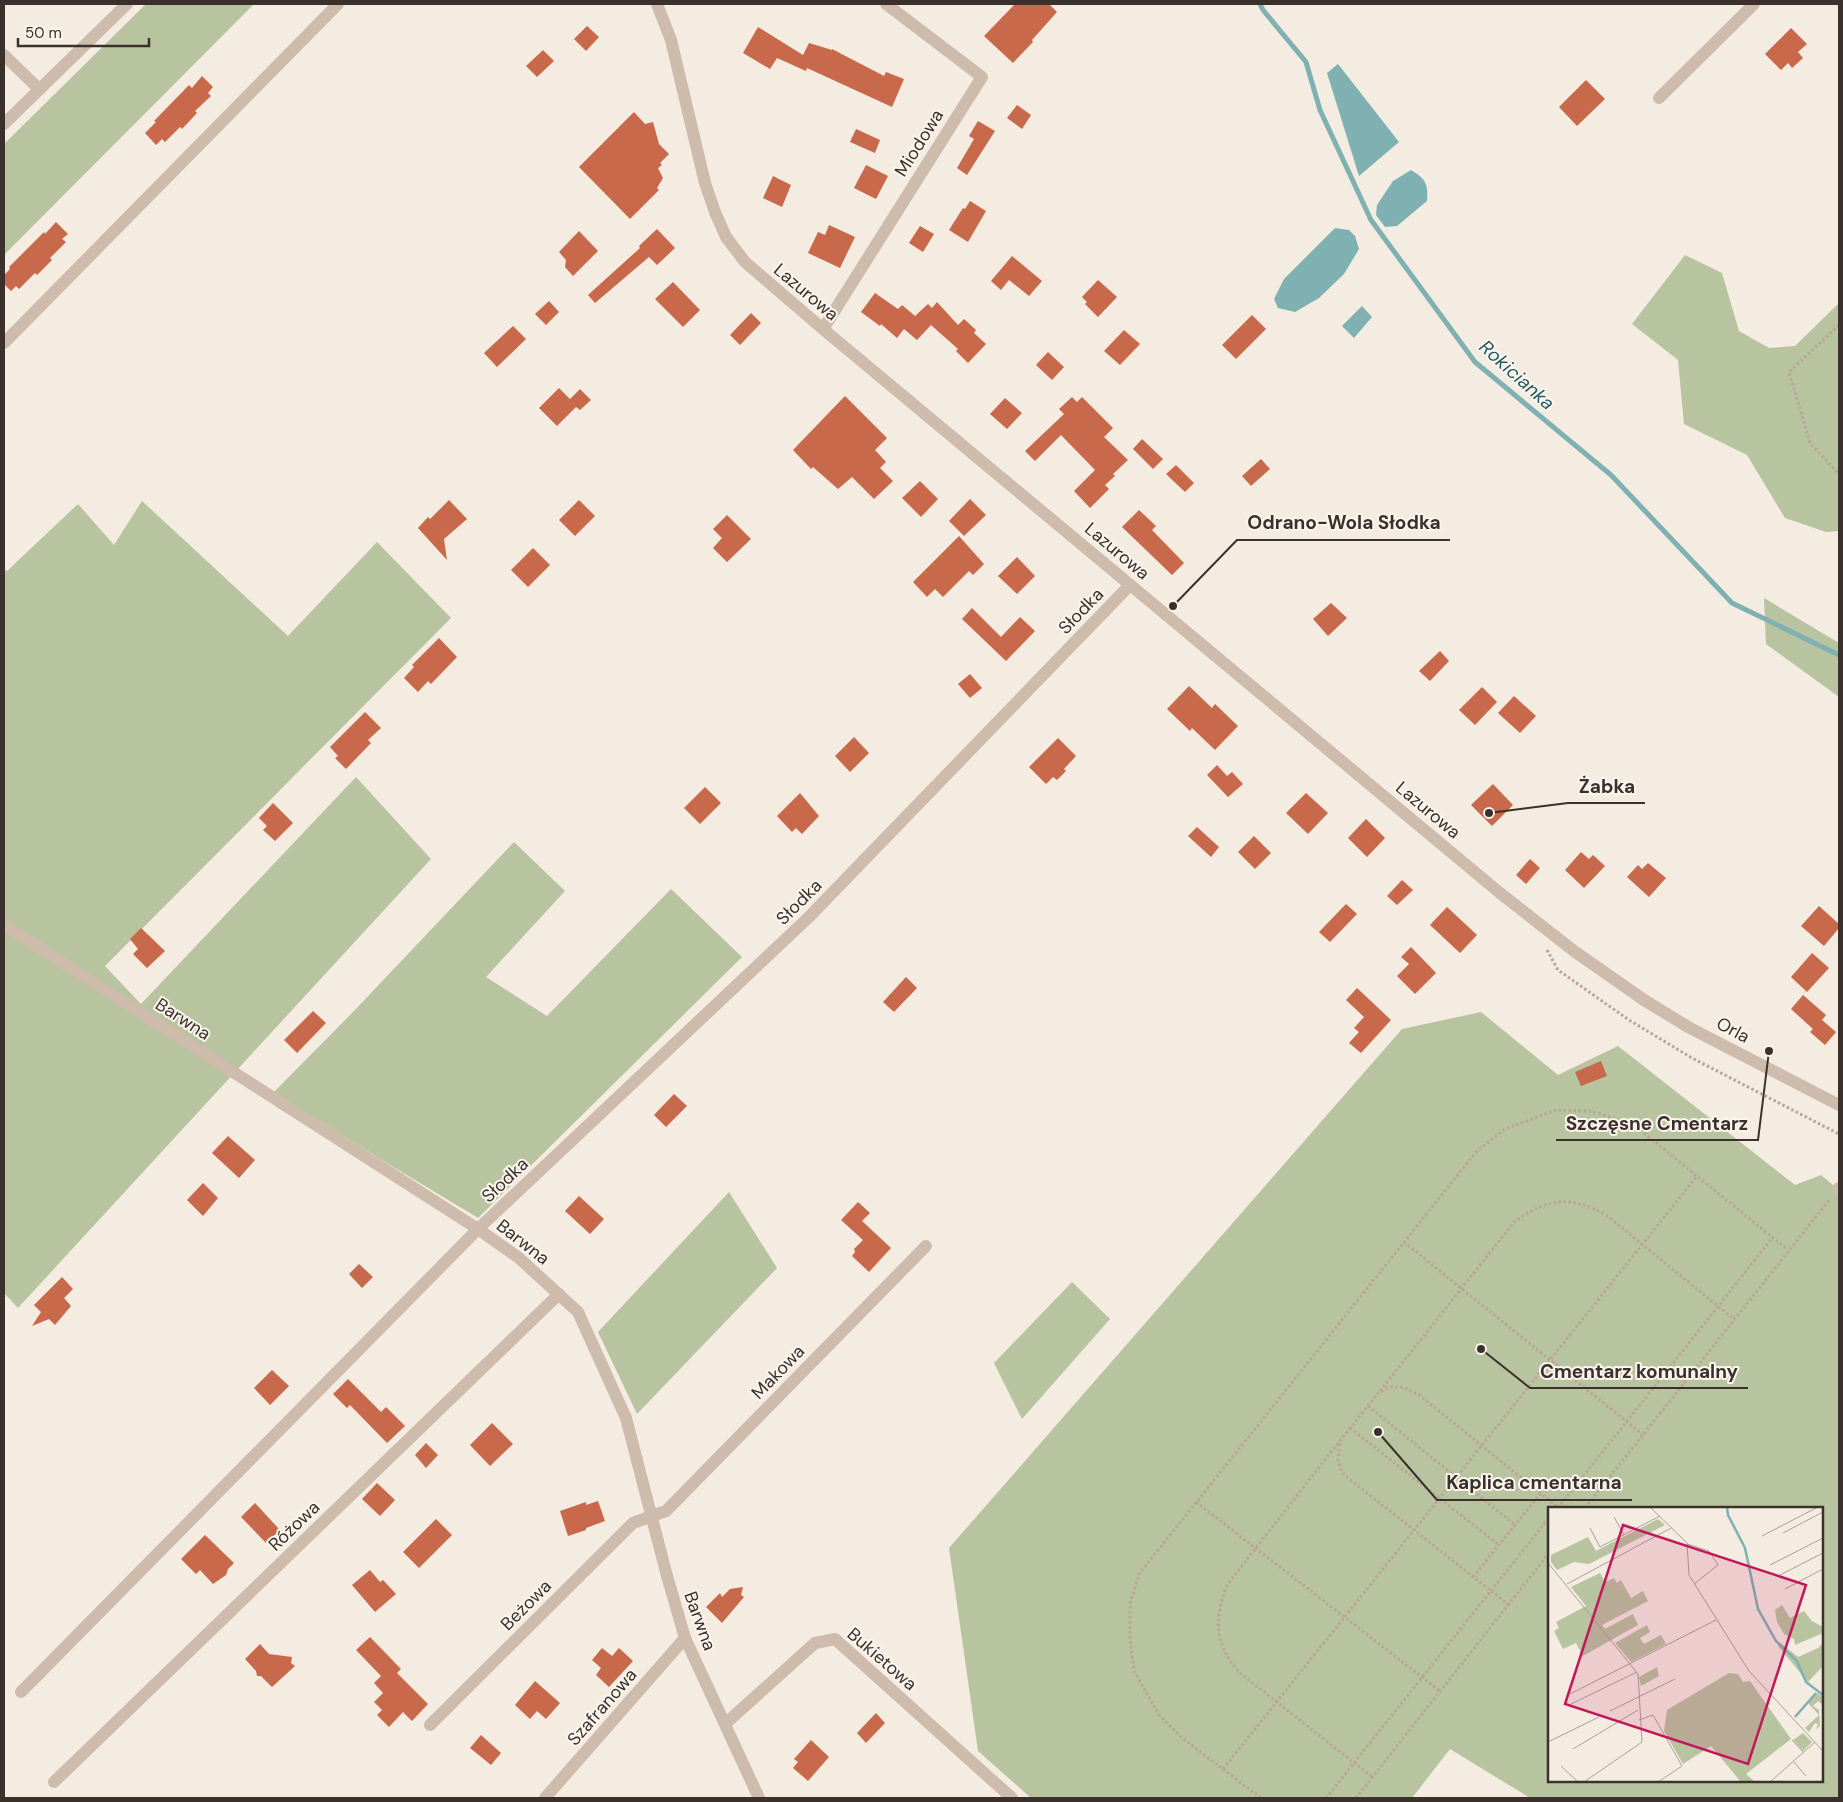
<svg xmlns="http://www.w3.org/2000/svg" width="1843" height="1802" font-family="'DM Sans',sans-serif">
<style>
.green{fill:#b8c4a0;fill-rule:evenodd}
.water{fill:#7fb0b2}
.lines{fill:none;stroke-linecap:round;stroke-linejoin:round}
.stream{stroke:#7fb0b2;stroke-width:5}
.building{fill:#c8694b}
.path{stroke:#b9a596;stroke-width:3;stroke-dasharray:2.5 2.5;stroke-linecap:butt}
.minor{stroke:#cdbbac;stroke-width:12}
.labels{text-anchor:middle;dominant-baseline:central;stroke-width:4;stroke-linejoin:round;paint-order:stroke}
.street-label{font-size:18px;fill:#3b302b;stroke:#fbf5ee}
.water-label{font-size:19px;font-style:italic;fill:#1f5a5e;stroke:#fbf5ee}
.inset-river{fill:none;stroke:#7fb0b2;stroke-width:2.5}
.inset-road{fill:none;stroke:#aaa098;stroke-width:1}
.view{fill:#c2185b;fill-opacity:0.15;stroke:#c2185b;stroke-width:2.5}
.inset-edge{fill:none;stroke:#3b302b;stroke-width:2.5}
.leader{fill:none;stroke:#3b302b;stroke-width:2}
.callout-dot{fill:#3b302b;stroke:#fbf5ee;stroke-width:2}
.callout-label{font-size:19px;text-anchor:middle;font-weight:bold;fill:#3b302b;stroke:#fbf5ee;stroke-width:4;stroke-linejoin:round;paint-order:stroke}
</style>
<rect width="100%" height="100%" fill="#f4ebe1"/>
<!-- green -->
<g class="green">
<path d="M146 4H254L4 255V144Z"/>
<path d="M1685 255 1722 273 1739 331 1769 348 1795 346 1839 303V531L1826 532 1785 518 1747 455 1684 424 1678 360 1632 324Z"/>
<path d="M142 501 288 636 377 542 451 618 105 966 141 1004 356 777 431 859 18 1308 4 1293V569L7 571 78 504 114 545Z"/>
<path d="M1764 598 1839 643V697L1766 644Z"/>
<path d="M514 842 565 891 486 977 547 1016 671 889 742 957 478 1218 385 1162 274 1092 353 1012Z"/>
<path d="M1481 1012 1558 1075 1618 1046 1795 1185 1821 1175 1839 1190V1798H1530L1450 1749 1412 1798H1031L978 1751 949 1548 1402 1029ZM1549 1508H1822V1781H1549Z"/>
<path d="M729 1192 777 1268 637 1414 598 1332Z"/>
<path d="M1072 1282 1110 1319 1022 1419 994 1363Z"/>
</g>
<!-- water -->
<g class="water">
<path d="M1338 64 1399 142 1359 176 1327 73Z"/>
<path d="M1411 170C1426 179 1428 184 1427 201L1397 226 1385 227 1376 215 1377 205 1393 181Z"/>
<path d="M1335 228 1349 230 1355 236 1359 249 1344 274 1319 298 1295 312 1278 308 1274 299 1284 279Z"/>
<path d="M1362 306 1372 317 1354 338 1342 326Z"/>
</g>
<g class="lines">
<!-- stream -->
<path class="stream" d="M1260 4 1263 10 1306 62 1320 110 1371 220 1475 362 1611 475 1732 603 1839 655"/>
</g>
<!-- building -->
<g class="building">
<path d="M1015 4H1049L1057 12 1032 40 1033 42 1013 63 984 36Z"/>
<path d="M587 26 599 37 586 51 574 39Z"/>
<path d="M758 27 803 55 809 43 832 50V49L884 76 886 72 904 79 892 107 807 68 806 71 777 58 770 69 743 53Z"/>
<path d="M1791 28 1807 44 1798 52 1803 58 1792 68 1788 63 1781 70 1765 54Z"/>
<path d="M543 50 554 61 537 77 526 66Z"/>
<path d="M202 76 213 87 208 93 211 96 195 111 197 113 182 129 180 127 165 142 162 139 156 145 145 133 156 122 154 121 189 85 192 88Z"/>
<path d="M1586 80 1605 99 1577 126 1559 107Z"/>
<path d="M1017 105 1031 115 1022 129 1007 118Z"/>
<path d="M634 112 645 124 653 122 659 144 669 154 660 163 662 165 658 168 663 178 657 188 659 190 630 219 579 167Z"/>
<path d="M978 121 995 131 967 175 957 168 974 139 969 136Z"/>
<path d="M856 129 880 140 875 153 850 142Z"/>
<path d="M866 165 888 176 876 199 854 188Z"/>
<path d="M773 176 791 185 782 207 763 198Z"/>
<path d="M970 201 986 211 968 242 949 230 963 208 965 209Z"/>
<path d="M56 222 68 234 62 239 66 242 50 258 52 260 37 275 35 273 19 289 16 286 11 291 4 284V275L10 269 9 267 44 232 45 234Z"/>
<path d="M829 225 855 237 840 268 808 253 818 232 825 235Z"/>
<path d="M920 226 934 234 923 252 909 243Z"/>
<path d="M657 229 675 248 657 265 649 257 595 303 588 295 640 248 639 246Z"/>
<path d="M579 231 598 251 573 276 565 267 566 260 559 252Z"/>
<path d="M1012 256 1042 281 1029 296 1009 280 1001 290 991 281Z"/>
<path d="M1098 280 1117 297 1098 317 1085 304 1087 302 1082 297Z"/>
<path d="M673 282 700 310 683 327 655 299Z"/>
<path d="M875 293 898 309 902 305 915 316 928 304 932 308 937 302 958 325 964 319 976 330 974 333 986 344 968 363 956 351 958 349 931 325 917 340 904 329 897 338 881 324 880 326 861 312Z"/>
<path d="M549 301 559 312 546 325 535 314Z"/>
<path d="M751 313 761 323 740 345 730 335Z"/>
<path d="M1252 315 1266 329 1236 359 1222 345Z"/>
<path d="M513 326 526 339 497 367 484 353Z"/>
<path d="M1124 330 1140 344 1120 365 1104 351Z"/>
<path d="M1048 352 1064 367 1052 380 1036 365Z"/>
<path d="M559 388 570 399 580 389 591 400 580 410 576 407 557 426 539 408Z"/>
<path d="M845 396 887 438 875 450 886 462 880 468 893 481 874 499 852 477 838 489 813 467 811 469 793 450Z"/>
<path d="M1072 397 1077 402 1082 397 1113 428 1104 437 1128 460 1113 474 1115 476 1105 485 1109 489 1090 508 1074 491 1095 470 1061 435 1035 461 1025 451 1064 414 1059 409Z"/>
<path d="M1005 398 1022 413 1007 429 990 414Z"/>
<path d="M1142 439 1163 459 1153 469 1133 449Z"/>
<path d="M1261 459 1270 469 1251 486 1242 476Z"/>
<path d="M1176 465 1194 483 1185 492 1166 474Z"/>
<path d="M920 481 938 499 921 517 902 498Z"/>
<path d="M970 499 986 515 964 536 949 521Z"/>
<path d="M449 500 467 519 444 539 447 560 418 528 428 517 430 519Z"/>
<path d="M579 500 595 516 575 536 559 520Z"/>
<path d="M1139 510 1156 526 1152 530 1184 563 1172 575 1122 527Z"/>
<path d="M727 515 751 539 727 562 713 548 722 538 713 529Z"/>
<path d="M959 536 984 564 973 575 969 571 943 597 935 589 927 597 913 582Z"/>
<path d="M533 548 550 565 528 587 511 570Z"/>
<path d="M1017 557 1035 576 1017 594 998 576Z"/>
<path d="M1331 603 1347 618 1328 636 1313 619Z"/>
<path d="M972 608 1001 637 1020 617 1035 631 1006 661 962 619Z"/>
<path d="M439 638 457 657 431 684 428 681 418 692 404 678 414 667 412 665Z"/>
<path d="M1440 651 1449 661 1430 681 1419 671Z"/>
<path d="M970 674 982 688 970 698 958 684Z"/>
<path d="M1189 686 1212 708 1215 704 1238 726 1215 750 1192 728 1190 731 1167 709Z"/>
<path d="M1482 687 1497 702 1475 725 1459 710Z"/>
<path d="M1514 696 1536 716 1520 733 1498 713Z"/>
<path d="M365 712 381 728 368 740 371 743 346 769 335 758 338 756 330 747Z"/>
<path d="M854 737 869 753 850 772 835 756Z"/>
<path d="M1058 738 1076 756 1064 769 1066 771 1057 780 1053 777 1046 784 1029 767Z"/>
<path d="M1217 765 1227 776 1232 772 1243 784 1228 797 1207 775Z"/>
<path d="M1493 784 1513 805 1492 826 1471 805Z"/>
<path d="M705 787 721 803 700 824 684 808Z"/>
<path d="M800 793 819 816 802 834 796 828 792 832 777 816Z"/>
<path d="M1306 793 1328 813 1308 834 1286 813Z"/>
<path d="M273 803 293 823 275 841 263 830 267 826 259 818Z"/>
<path d="M1366 819 1385 838 1367 857 1348 838Z"/>
<path d="M1197 827 1219 847 1211 857 1188 836Z"/>
<path d="M1254 836 1271 853 1255 869 1238 852Z"/>
<path d="M1581 852 1589 859 1593 855 1605 866 1584 888 1565 870Z"/>
<path d="M1530 859 1540 868 1526 884 1516 875Z"/>
<path d="M1648 863 1666 878 1649 897 1627 877 1638 865 1642 869Z"/>
<path d="M1402 880 1413 890 1397 905 1387 896Z"/>
<path d="M1346 904 1357 914 1330 942 1319 932Z"/>
<path d="M1819 906 1839 924V928L1824 946 1801 926Z"/>
<path d="M1447 907 1477 935 1460 953 1430 925Z"/>
<path d="M141 928 165 951 147 968 133 954 138 949 130 939Z"/>
<path d="M1411 947 1436 973 1415 994 1397 976 1409 964 1401 957Z"/>
<path d="M1812 953 1829 968 1807 992 1791 977Z"/>
<path d="M906 977 917 988 894 1012 883 1002Z"/>
<path d="M1357 988 1391 1020 1361 1053 1349 1043 1359 1032 1354 1028 1364 1017 1346 1000Z"/>
<path d="M1803 995 1826 1015 1822 1020 1836 1032 1825 1045 1810 1032 1813 1029 1791 1009Z"/>
<path d="M313 1011 326 1023 297 1053 284 1040Z"/>
<path d="M1601 1061 1607 1076 1581 1086 1575 1072Z"/>
<path d="M674 1094 687 1106 666 1127 654 1115Z"/>
<path d="M228 1136 255 1160 239 1178 212 1153Z"/>
<path d="M203 1183 218 1198 203 1216 187 1200Z"/>
<path d="M579 1196 604 1219 590 1234 565 1211Z"/>
<path d="M858 1202 870 1213 862 1221 891 1248 869 1272 852 1256 855 1252 854 1249 863 1240 841 1220Z"/>
<path d="M359 1264 373 1277 362 1288 349 1274Z"/>
<path d="M62 1277 73 1289 64 1298 71 1306 55 1325 49 1319 32 1326 41 1312 34 1305Z"/>
<path d="M272 1370 289 1386 270 1405 254 1388Z"/>
<path d="M348 1379 381 1412 386 1407 405 1426 387 1443 350 1405 347 1408 333 1394Z"/>
<path d="M492 1423 513 1444 490 1466 470 1445Z"/>
<path d="M426 1443 438 1455 426 1468 415 1455Z"/>
<path d="M377 1483 395 1500 380 1516 362 1499Z"/>
<path d="M598 1501 605 1521 586 1528V1530L568 1536 560 1511 586 1502V1505Z"/>
<path d="M255 1503 280 1530 266 1543 241 1517Z"/>
<path d="M436 1519 452 1535 419 1568 403 1552Z"/>
<path d="M205 1535 234 1563 228 1569 226 1575 213 1584 200 1570 196 1574 181 1559Z"/>
<path d="M370 1570 380 1582 383 1580 396 1594 375 1612 352 1585Z"/>
<path d="M743 1587 741 1595 744 1597 722 1623 706 1607 720 1593 722 1597 730 1589Z"/>
<path d="M370 1637 401 1669 397 1673 428 1704 412 1721 403 1712 389 1727 377 1715 382 1710 374 1702 383 1693 374 1683 381 1676 356 1650Z"/>
<path d="M260 1644 269 1654 292 1657 291 1663 295 1666 272 1687 261 1676H257L256 1671 245 1659Z"/>
<path d="M602 1648 612 1656 619 1648 633 1661 609 1687 596 1675 601 1668 592 1660Z"/>
<path d="M535 1681 560 1703 546 1719 537 1711 530 1719 515 1705Z"/>
<path d="M876 1713 885 1723 866 1743 857 1733Z"/>
<path d="M481 1735 501 1753 491 1765 470 1748Z"/>
<path d="M811 1740 829 1757 808 1781 793 1768 798 1762 794 1759Z"/>
</g>
<g class="lines">
<!-- path -->
<g class="path">
<path d="M1839 325 1789 372 1810 443 1839 474"/>
<path d="M1547 950 1558 970 1629 1020 1692 1058 1839 1134"/>
<path d="M1404 1242 1643 1435"/>
<path d="M1380 1391 1515 1221C1549 1198 1569 1195 1606 1215L1734 1319"/>
<path d="M1368 1406 1515 1525"/>
<path d="M1350 1428 1499 1545"/>
<path d="M1338 1443 1227 1585C1214 1620 1214 1644 1240 1673L1372 1777"/>
<path d="M1196 1502 1440 1691"/>
<path d="M1558 1508 1773 1237"/>
<path d="M1585 1508 1830 1199"/>
<path d="M1473 1577 1541 1493"/>
<path d="M1509 1605 1348 1478 1342 1472 1338 1460 1340 1441 1378 1393 1391 1387H1403L1419 1395 1559 1508"/>
<path d="M1223 1769 1697 1176"/>
<path d="M1261 1798 1181 1737 1159 1715 1134 1671 1130 1638V1604L1139 1574 1476 1152 1505 1129 1556 1110 1590 1111 1612 1117 1639 1129 1788 1250"/>
<path d="M1326 1798 1549 1518"/>
<path d="M1356 1798 1549 1553"/>
</g>
<!-- minor -->
<g class="minor">
<path d="M657 4 671 40 705 183 715 212 726 237 745 262 823 329 1500 893 1574 951 1644 1000 1690 1028 1839 1105"/>
<path d="M4 55 39 89"/>
<path d="M1659 98 1754 4"/>
<path d="M4 124 127 4"/>
<path d="M823 329 982 77 886 4"/>
<path d="M4 343 338 4"/>
<path d="M4 925 478 1229 519 1258 578 1312 626 1418 667 1576 685 1638 759 1798"/>
<path d="M1838 1189 1839 1188"/>
<path d="M21 1692 478 1229 808 918 1130 585"/>
<path d="M725 1724 815 1643 835 1639 1012 1798"/>
<path d="M430 1725 633 1523 666 1511 926 1246"/>
<path d="M54 1782 559 1294"/>
<path d="M545 1798 685 1638"/>
</g>
</g>
<g class="labels">
<!-- street labels -->
<g class="street-label">
<text transform="translate(919 143) rotate(-58)">Miodowa</text>
<text transform="translate(806 292) rotate(40)">Lazurowa</text>
<text transform="translate(1117 551) rotate(40)">Lazurowa</text>
<text transform="translate(1081 611) rotate(-46)">Słodka</text>
<text transform="translate(1428 810) rotate(40)">Lazurowa</text>
<text transform="translate(799 902) rotate(-45)">Słodka</text>
<text transform="translate(183 1019) rotate(33)">Barwna</text>
<text transform="translate(1733 1030) rotate(28)">Orla</text>
<text transform="translate(505 1180) rotate(-43)">Słodka</text>
<text transform="translate(523 1242) rotate(38)">Barwna</text>
<text transform="translate(778 1372) rotate(-46)">Makowa</text>
<text transform="translate(294 1526) rotate(-44)">Różowa</text>
<text transform="translate(526 1605) rotate(-45)">Beżowa</text>
<text transform="translate(700 1621) rotate(70)">Barwna</text>
<text transform="translate(882 1659) rotate(41)">Bukietowa</text>
<text transform="translate(602 1707) rotate(-49)">Szafranowa</text>
</g>
<!-- water labels -->
<g class="water-label">
<text transform="translate(1517 375) rotate(42)">Rokicianka</text>
</g>
</g>
<!-- overview -->
<g transform="translate(1548 1507)">
<rect width="275" height="275" fill="#f4ebe1"/>
<path d="M110 12 117 18 41 57 26 55 9 63 3 55V48L40 30 48 44ZM52 66 57 75 66 71 69 76 73 73 83 91 95 84 100 94 54 118 57 122 85 107 90 118 35 149 28 136 15 142 6 124 11 121 8 115 38 99 23 80ZM234 98 242 111 256 104 264 114 275 120V126L247 138 246 132 236 127 229 115 227 103ZM99 118 102 125 92 131 96 137 113 128 118 137 83 155 67 136ZM231 135 250 150 270 141 275 136V159L260 175 230 139ZM109 160 111 169 93 179 91 170ZM181 166 190 167 195 175 202 174 243 232 198 267 207 275H193L163 239 135 257 116 224 119 203ZM269 186 275 190V198L270 194 265 199 271 203 272 219 268 222 270 217 267 216 261 225 257 221 271 208 260 196ZM255 226 264 235 255 244 245 233Z" fill="#b8c4a0"/>
<path class="inset-river" d="M179 0 180 8 197 41 210 102 228 134 249 154 258 175 275 188M247 210 268 186"/>
<path class="inset-road" d="M102 0 139 36 141 68 201 164 275 244M66 10 76 28M42 21 52 40 112 9M235 26 275 5M214 29 270 0M139 37 161 44 170 58 146 77M0 56 90 167 94 235 36 275M222 58 275 31M232 68 275 46M19 77 123 21M237 82 275 62M22 187 168 113M23 197 89 165M62 204 127 172M91 213 105 208 134 259 110 275M244 233 256 246M0 235 51 210M25 242 90 203M246 255 258 269M13 259 30 275M222 275 267 235"/>
<path class="view" d="M75 18 258 78 200 257 17 197Z"/>
<rect width="275" height="275" class="inset-edge"/>
</g>
<!-- callouts -->
<path class="leader" d="M1173 606L1237 540H1450M1489 813L1568 803H1645M1769 1051L1758 1140H1556M1481 1349L1530 1388H1748M1378 1432L1437 1500H1632"/>
<g class="callout-dot">
<circle cx="1173" cy="606" r="5"/>
<circle cx="1489" cy="813" r="5"/>
<circle cx="1769" cy="1051" r="5"/>
<circle cx="1481" cy="1349" r="5"/>
<circle cx="1378" cy="1432" r="5"/>
</g>
<g class="callout-label">
<text x="1344" y="529">Odrano-Wola Słodka</text>
<text x="1607" y="793">Żabka</text>
<text x="1657" y="1130">Szczęsne Cmentarz</text>
<text x="1639" y="1378">Cmentarz komunalny</text>
<text x="1534" y="1489">Kaplica cmentarna</text>
</g>
<!-- border -->
<rect width="1843" height="1802" fill="none" stroke="#3b302b" stroke-width="10"/>
<!-- scale -->
<path d="M18 38v8h131v-8" fill="none" stroke="#3b302b" stroke-width="2.5"/>
<text x="25" y="38" font-size="15" fill="#3b302b" stroke="#fbf5ee" stroke-width="4" paint-order="stroke">50 m</text>
</svg>
